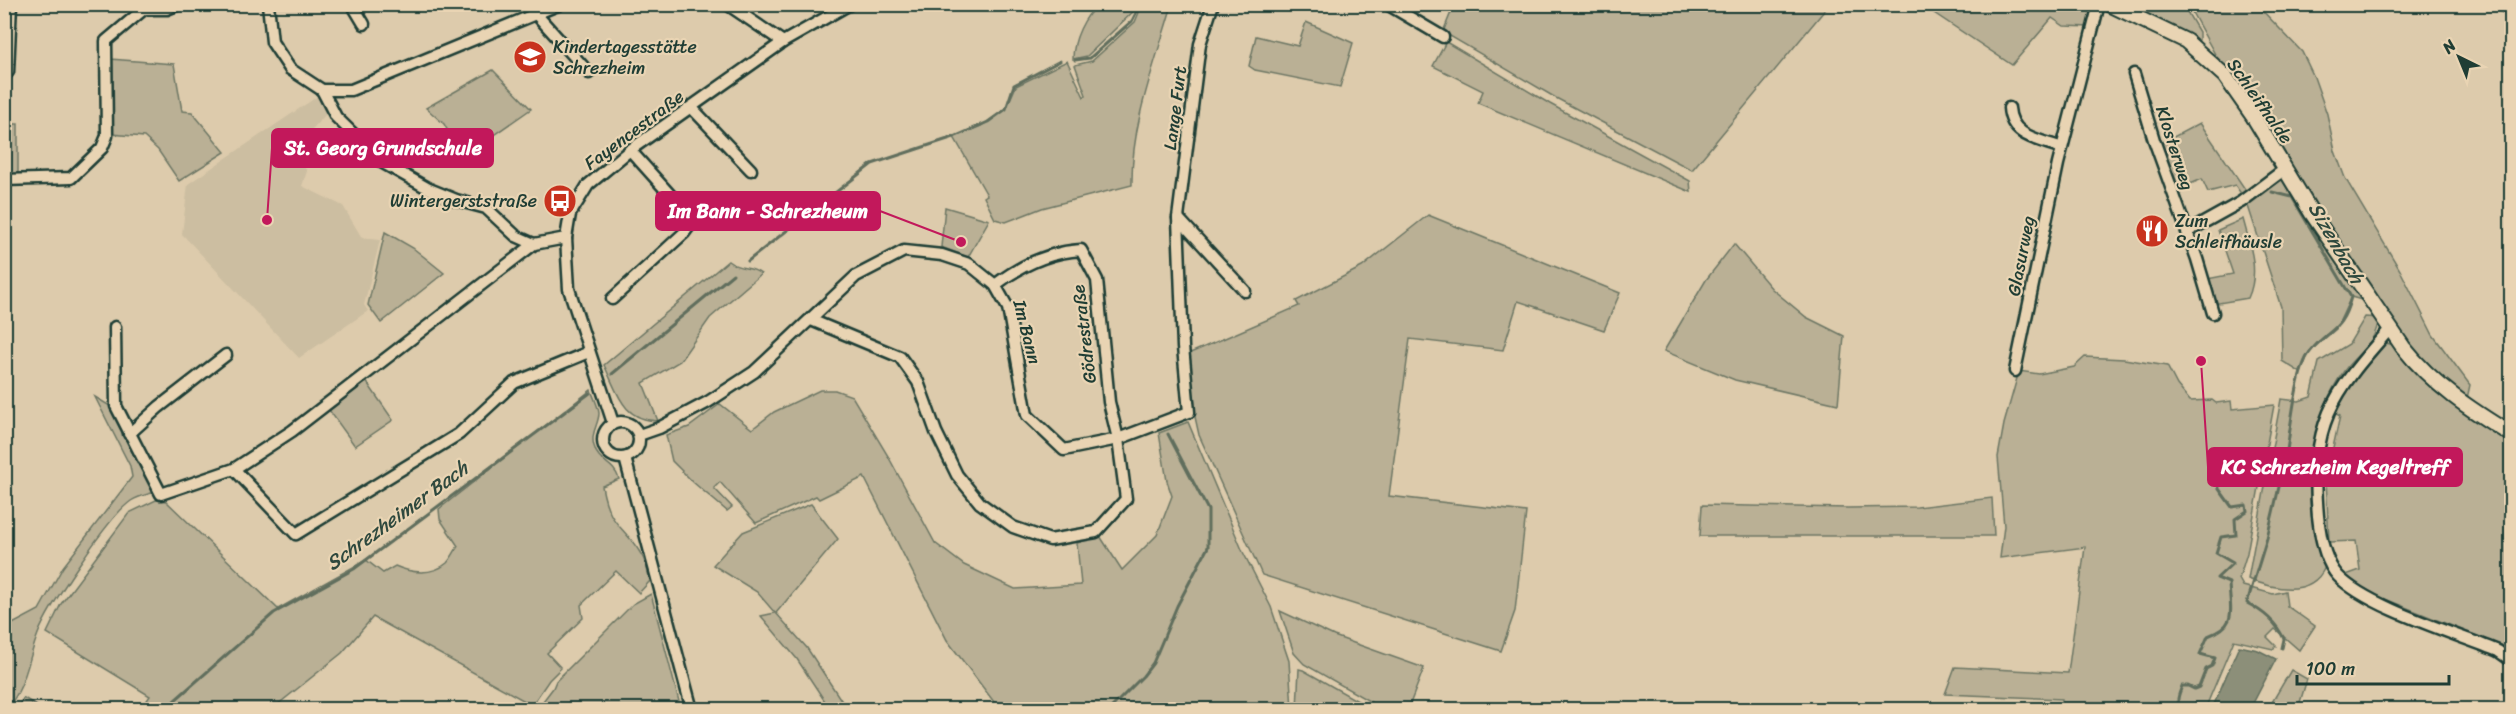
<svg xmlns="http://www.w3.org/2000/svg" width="2516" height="714" font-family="Sriracha,sans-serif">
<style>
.built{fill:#ccbea1}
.green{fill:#bab095;stroke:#6c7664;stroke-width:1.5}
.water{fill:#8c8f79;stroke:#606e5d;stroke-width:1.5}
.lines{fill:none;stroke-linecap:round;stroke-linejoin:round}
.stream{stroke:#606e5d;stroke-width:3}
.minor-casing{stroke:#1f3d34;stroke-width:15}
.major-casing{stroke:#1f3d34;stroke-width:18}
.minor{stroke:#e9d4b3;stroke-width:10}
.major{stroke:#e9d4b3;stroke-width:14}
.labels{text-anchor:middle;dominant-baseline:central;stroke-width:4.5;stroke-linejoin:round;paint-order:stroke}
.poi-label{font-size:18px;fill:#1f3d34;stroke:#e9d4b3;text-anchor:start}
.street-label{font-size:18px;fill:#1f3d34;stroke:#e9d4b3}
.water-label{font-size:20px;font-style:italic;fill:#2f493e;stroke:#e9d4b3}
.leader{fill:none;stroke:#c2185b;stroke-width:2}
.callout-dot{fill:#c2185b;stroke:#e9d4b3;stroke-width:2}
.callout{fill:#c2185b;stroke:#c2185b;stroke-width:2}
.callout-label{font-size:20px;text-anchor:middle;font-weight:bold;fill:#fff}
</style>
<rect width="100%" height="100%" fill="#ddcbac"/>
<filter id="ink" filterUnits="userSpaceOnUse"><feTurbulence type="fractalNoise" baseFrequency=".0167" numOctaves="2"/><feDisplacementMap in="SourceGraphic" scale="12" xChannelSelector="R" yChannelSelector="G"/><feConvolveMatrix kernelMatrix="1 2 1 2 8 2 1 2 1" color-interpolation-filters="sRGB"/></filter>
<g filter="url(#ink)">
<!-- built -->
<path class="built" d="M321 94 329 111 301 141 298 158 307 171 302 186 343 206 362 238 380 240 364 305 368 311 299 358 182 234 188 184Z"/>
<!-- green -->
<g class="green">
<path d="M1098 5H1172C1155 64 1131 123 1132 185L1042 208 1006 222 995 219 984 197 987 195 954 137 981 126 1006 109 1016 86 1067 61 1084 97 1086 95 1075 65 1092 61 1135 22 1140 10 1137 8 1087 56 1073 59C1073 40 1084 16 1098 5Z"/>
<path d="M1454 5H1829L1692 170 1556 98 1443 32Z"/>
<path d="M1922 5H2096L2090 27 2064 26 2052 18 2012 65Z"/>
<path d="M2122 5H2183L2199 32V40L2195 41Z"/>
<path d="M2188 5H2257L2302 52 2314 77 2327 114 2335 151 2345 178 2400 270 2433 335 2470 385 2466 403 2422 366 2393 326 2270 137 2267 120 2216 56Z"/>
<path d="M2483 5H2511V16Z"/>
<path d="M1306 22 1353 43 1340 87 1255 70 1249 66 1256 36 1298 46Z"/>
<path d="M1446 42 1550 104 1690 181 1691 192 1478 103 1483 91 1433 66Z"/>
<path d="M110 59 174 64 182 111 192 112 225 152 179 181 158 150 144 137 111 134Z"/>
<path d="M493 70 531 109 462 157 444 124 426 108Z"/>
<path d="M2200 123 2247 192 2242 195 2235 185 2208 192 2202 179 2174 191 2158 145Z"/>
<path d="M4 124H18V176L5 177Z"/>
<path d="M2285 169 2372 303 2351 297 2336 329 2309 352 2301 373 2282 361 2281 307 2247 203Z"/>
<path d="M945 207 989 220 968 257 941 247Z"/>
<path d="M1428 215 1620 293 1604 330 1518 301 1503 350 1410 339 1389 496 1526 512 1515 611 1501 651 1262 575 1199 435 1195 417 1188 354 1299 306 1296 301 1362 267Z"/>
<path d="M2243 219C2250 245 2260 272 2248 298L2213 304 2207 279 2233 274 2218 230Z"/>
<path d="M385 232 413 248 444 273 381 323 368 305Z"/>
<path d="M1734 244 1772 289 1806 317 1844 336 1838 404 1735 380 1664 351 1706 280Z"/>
<path d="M728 261C741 271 750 265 761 274L710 318 680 361 643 383 658 421C622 420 618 393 604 365Z"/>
<path d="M2365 317 2379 318C2374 348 2360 349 2344 371 2313 414 2303 480 2314 531 2316 543 2321 555 2325 567 2311 598 2274 589 2248 579L2281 399 2299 401 2311 397 2319 362 2349 344Z"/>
<path d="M2384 343 2397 345 2511 440V653L2482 638 2365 591 2346 575 2360 570 2356 541 2329 542 2326 479 2340 416 2329 410Z"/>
<path d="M2085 357 2124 359 2167 366 2177 385 2190 401 2212 400 2216 403 2231 401 2232 409 2274 405 2247 553 2239 579 2243 586 2273 594 2285 591 2287 606 2315 626 2299 650 2275 629 2267 637 2276 646 2273 649 2234 640 2205 709H2061L2062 699 1945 694 1955 667 2068 673 2085 547 2000 558 2004 526 1998 457 2004 424 2019 371 2039 374 2074 367Z"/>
<path d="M366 381 393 420 355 446 329 410Z"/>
<path d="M591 390C593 396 598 405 599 413 599 424 590 433 594 446 598 463 614 462 619 479L602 486C609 527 623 524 641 554 646 561 648 572 650 581L639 593 616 571 581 605 583 618 547 653 561 668 549 680 532 705 373 617 342 653 272 709H141L150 696 47 633 61 604 129 513 156 500 166 501 278 609 366 560 383 573 395 566C411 573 432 576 447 563 451 559 455 551 458 546L440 519 439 509Z"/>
<path d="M820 390H835L852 396 888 456 935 543 964 565 1015 589 1081 585 1077 543 1100 536 1122 570 1157 535 1172 496 1167 481 1159 433 1188 422 1243 552 1271 607 1289 661 1292 709H1003L994 702 947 640 864 477 819 499 816 496 756 523 720 482 714 488 732 507 727 511 694 483 672 461 666 435 689 427 720 404 752 429 774 412Z"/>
<path d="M95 397 110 406 150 480 152 493C145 495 137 497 131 501 108 517 48 608 38 634 28 659 25 691 5 710V628L39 610 63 567 132 477 130 466Z"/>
<path d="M1992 498 1994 536H1700L1702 505 1848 508 1917 507Z"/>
<path d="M811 504 838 539 776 613 807 648 847 709H830L797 659 761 616 775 613 757 592 713 565 743 532Z"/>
<path d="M651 594 681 709H537L553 688 556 681 633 604Z"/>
<path d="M1280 611 1334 636 1424 668 1408 709H1383L1304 664 1294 653Z"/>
<path d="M1299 669 1303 670 1372 709H1297Z"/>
<path d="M2291 670 2307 679 2298 709H2268Z"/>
<path d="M24 698 42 709H15Z"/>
</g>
<!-- water -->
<path class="water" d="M2239 646 2258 650 2276 659 2250 709H2212Z"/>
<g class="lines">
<!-- stream -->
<g class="stream">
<path d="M1075 60 1090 58 1132 21 1138 9"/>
<path d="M748 261 872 164 954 137 988 122 1006 109 1014 85 1060 61"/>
<path d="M612 374 733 274"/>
<path d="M2282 648 2284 639C2276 622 2264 612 2247 603L2267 538 2286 457"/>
<path d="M170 710 174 701 274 613 354 569 590 393"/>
<path d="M1109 710 1143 676 1153 663 1177 606 1208 547V510L1168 434"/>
<path d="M2183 710C2175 701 2178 697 2182 686H2188L2194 689 2199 687 2206 669 2212 666 2215 658 2200 654 2208 636C2238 625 2230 611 2229 583L2217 578 2233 563 2216 553 2221 537 2236 535 2235 519 2247 511 2246 505 2232 507 2219 489 2218 478 2230 476 2232 464C2250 455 2247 463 2261 464 2268 465 2279 459 2286 457 2290 433 2296 369 2310 352 2329 327 2341 334 2351 297L2292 197 2272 192"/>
</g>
<defs>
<g id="minor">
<path d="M268 4 272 42 290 69 322 90H351L560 4"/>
<path d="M352 4 364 24"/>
<path d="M527 4 589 73"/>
<path d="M727 4 783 42"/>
<path d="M1387 4 1443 37"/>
<path d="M2134 74 2154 140 2197 259 2213 313"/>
<path d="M4 75 8 72 11 4"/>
<path d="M322 90 336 117 383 163 429 189 456 200 486 208 516 236 534 244"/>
<path d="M691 107 751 170"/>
<path d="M2009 108C2011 137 2038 139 2062 148"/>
<path d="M4 180 71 178 102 148 107 136 106 41 144 9H167L179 4"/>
<path d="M1178 218 1245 291"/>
<path d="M2187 232 2241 202 2285 169"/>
<path d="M612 299 684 233 690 225V217L630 150"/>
<path d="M811 320 900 357 918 382 936 432 957 475 980 503 1013 527 1050 540 1096 532 1126 499 1118 439 1109 402 1097 280 1081 250C1048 252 1021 265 995 285"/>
<path d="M115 327 116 406 161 494 234 469 292 431 534 244 566 238"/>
<path d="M2390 329C2331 395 2310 424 2318 516 2320 535 2325 562 2338 576 2367 607 2457 634 2498 651L2512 661"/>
<path d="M2015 371 2058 164 2099 4"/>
<circle cx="621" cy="440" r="18"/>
<path d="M613 423 569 289 566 238 570 214 588 185 630 150 783 42 850 4"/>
<path d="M129 434 159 407 226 355"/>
<path d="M639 435 659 428 708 402 754 372 856 276 904 251 942 255 969 264 995 285 1008 308 1027 415 1064 450 1118 439 1189 412 1183 347 1178 218 1200 44 1213 4"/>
<path d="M625 458 692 710"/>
<path d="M234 469 296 534 459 434 514 383 589 352"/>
</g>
<path id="major" d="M2109 4 2186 41 2225 76 2253 116 2311 212 2403 347C2433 385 2471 410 2512 435"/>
</defs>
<!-- minor casing -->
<use href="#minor" class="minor-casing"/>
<!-- major casing -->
<use href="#major" class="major-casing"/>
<!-- minor -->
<use href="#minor" class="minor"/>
<!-- major -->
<use href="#major" class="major"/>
</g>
</g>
<!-- icons -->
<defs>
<symbol id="school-disc" viewBox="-11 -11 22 22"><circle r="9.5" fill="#c8321e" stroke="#e9d4b3"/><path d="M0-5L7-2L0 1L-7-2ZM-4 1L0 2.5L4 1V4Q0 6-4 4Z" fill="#fff"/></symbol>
<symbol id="bus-disc" viewBox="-11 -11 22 22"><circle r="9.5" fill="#c8321e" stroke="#e9d4b3"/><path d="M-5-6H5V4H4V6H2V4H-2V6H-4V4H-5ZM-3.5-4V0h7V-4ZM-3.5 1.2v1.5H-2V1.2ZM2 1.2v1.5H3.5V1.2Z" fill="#fff"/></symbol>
<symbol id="restaurant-disc" viewBox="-11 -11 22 22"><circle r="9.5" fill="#c8321e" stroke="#e9d4b3"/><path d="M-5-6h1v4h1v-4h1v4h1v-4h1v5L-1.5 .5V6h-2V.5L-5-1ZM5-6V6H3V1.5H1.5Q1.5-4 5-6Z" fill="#fff"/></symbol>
</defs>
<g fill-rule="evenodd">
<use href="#school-disc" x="511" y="38" width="38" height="38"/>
<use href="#bus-disc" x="541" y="182" width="38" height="38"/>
<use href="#restaurant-disc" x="2133" y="212" width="38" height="38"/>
</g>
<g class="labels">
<!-- poi labels -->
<g class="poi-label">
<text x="553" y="47">Kindertagesstätte<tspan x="553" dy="21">Schrezheim</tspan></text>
<text x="537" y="201" text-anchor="end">Wintergerststraße</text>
<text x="2175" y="221">Zum<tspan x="2175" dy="21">Schleifhäusle</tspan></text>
</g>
<!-- street labels -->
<g class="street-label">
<text transform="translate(2260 101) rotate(55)">Schleifhalde</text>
<text transform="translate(1175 108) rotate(-83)">Lange Furt</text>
<text transform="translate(634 130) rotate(-37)">Fayencestraße</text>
<text transform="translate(2175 148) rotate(72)">Klosterweg</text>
<text transform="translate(2021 256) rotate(-79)">Glasurweg</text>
<text transform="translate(1027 332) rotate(76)">Im Bann</text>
<text transform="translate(1084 334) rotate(-97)">Gödrestraße</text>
</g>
<!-- water labels -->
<g class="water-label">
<text transform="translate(2336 243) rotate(60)">Sizenbach</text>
<text transform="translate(397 516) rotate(-36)">Schrezheimer Bach</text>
</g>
</g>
<!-- callouts -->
<path class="leader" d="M267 220L272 148M961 242L880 211M2201 361L2208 467"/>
<g class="callout-dot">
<circle cx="267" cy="220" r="6"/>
<circle cx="961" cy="242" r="6"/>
<circle cx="2201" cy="361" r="6"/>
</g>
<g class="callout">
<rect x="272" y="129" width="221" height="38" rx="6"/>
<rect x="656" y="192" width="224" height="38" rx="6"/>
<rect x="2208" y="448" width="254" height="38" rx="6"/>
</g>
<g class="callout-label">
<text x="383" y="155">St. Georg Grundschule</text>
<text x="768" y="218">Im Bann - Schrezheum</text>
<text x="2335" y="474">KC Schrezheim Kegeltreff</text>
</g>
<!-- margin -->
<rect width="2516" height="714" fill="none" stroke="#e9d4b3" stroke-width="24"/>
<rect x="12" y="12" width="2492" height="690" fill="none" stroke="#1f3d34" stroke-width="2" filter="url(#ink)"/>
<!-- north arrow -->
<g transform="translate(2459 57) rotate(317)" stroke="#e9d4b3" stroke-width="4.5" paint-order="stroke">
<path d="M0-4.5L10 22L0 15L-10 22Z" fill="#1f3d34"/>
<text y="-9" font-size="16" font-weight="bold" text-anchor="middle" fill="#1f3d34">N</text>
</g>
<!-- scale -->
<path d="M2297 675v9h152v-9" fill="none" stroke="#1f3d34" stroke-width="3"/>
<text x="2306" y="675" font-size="18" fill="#1f3d34" stroke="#e9d4b3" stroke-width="4.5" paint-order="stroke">100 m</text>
</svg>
